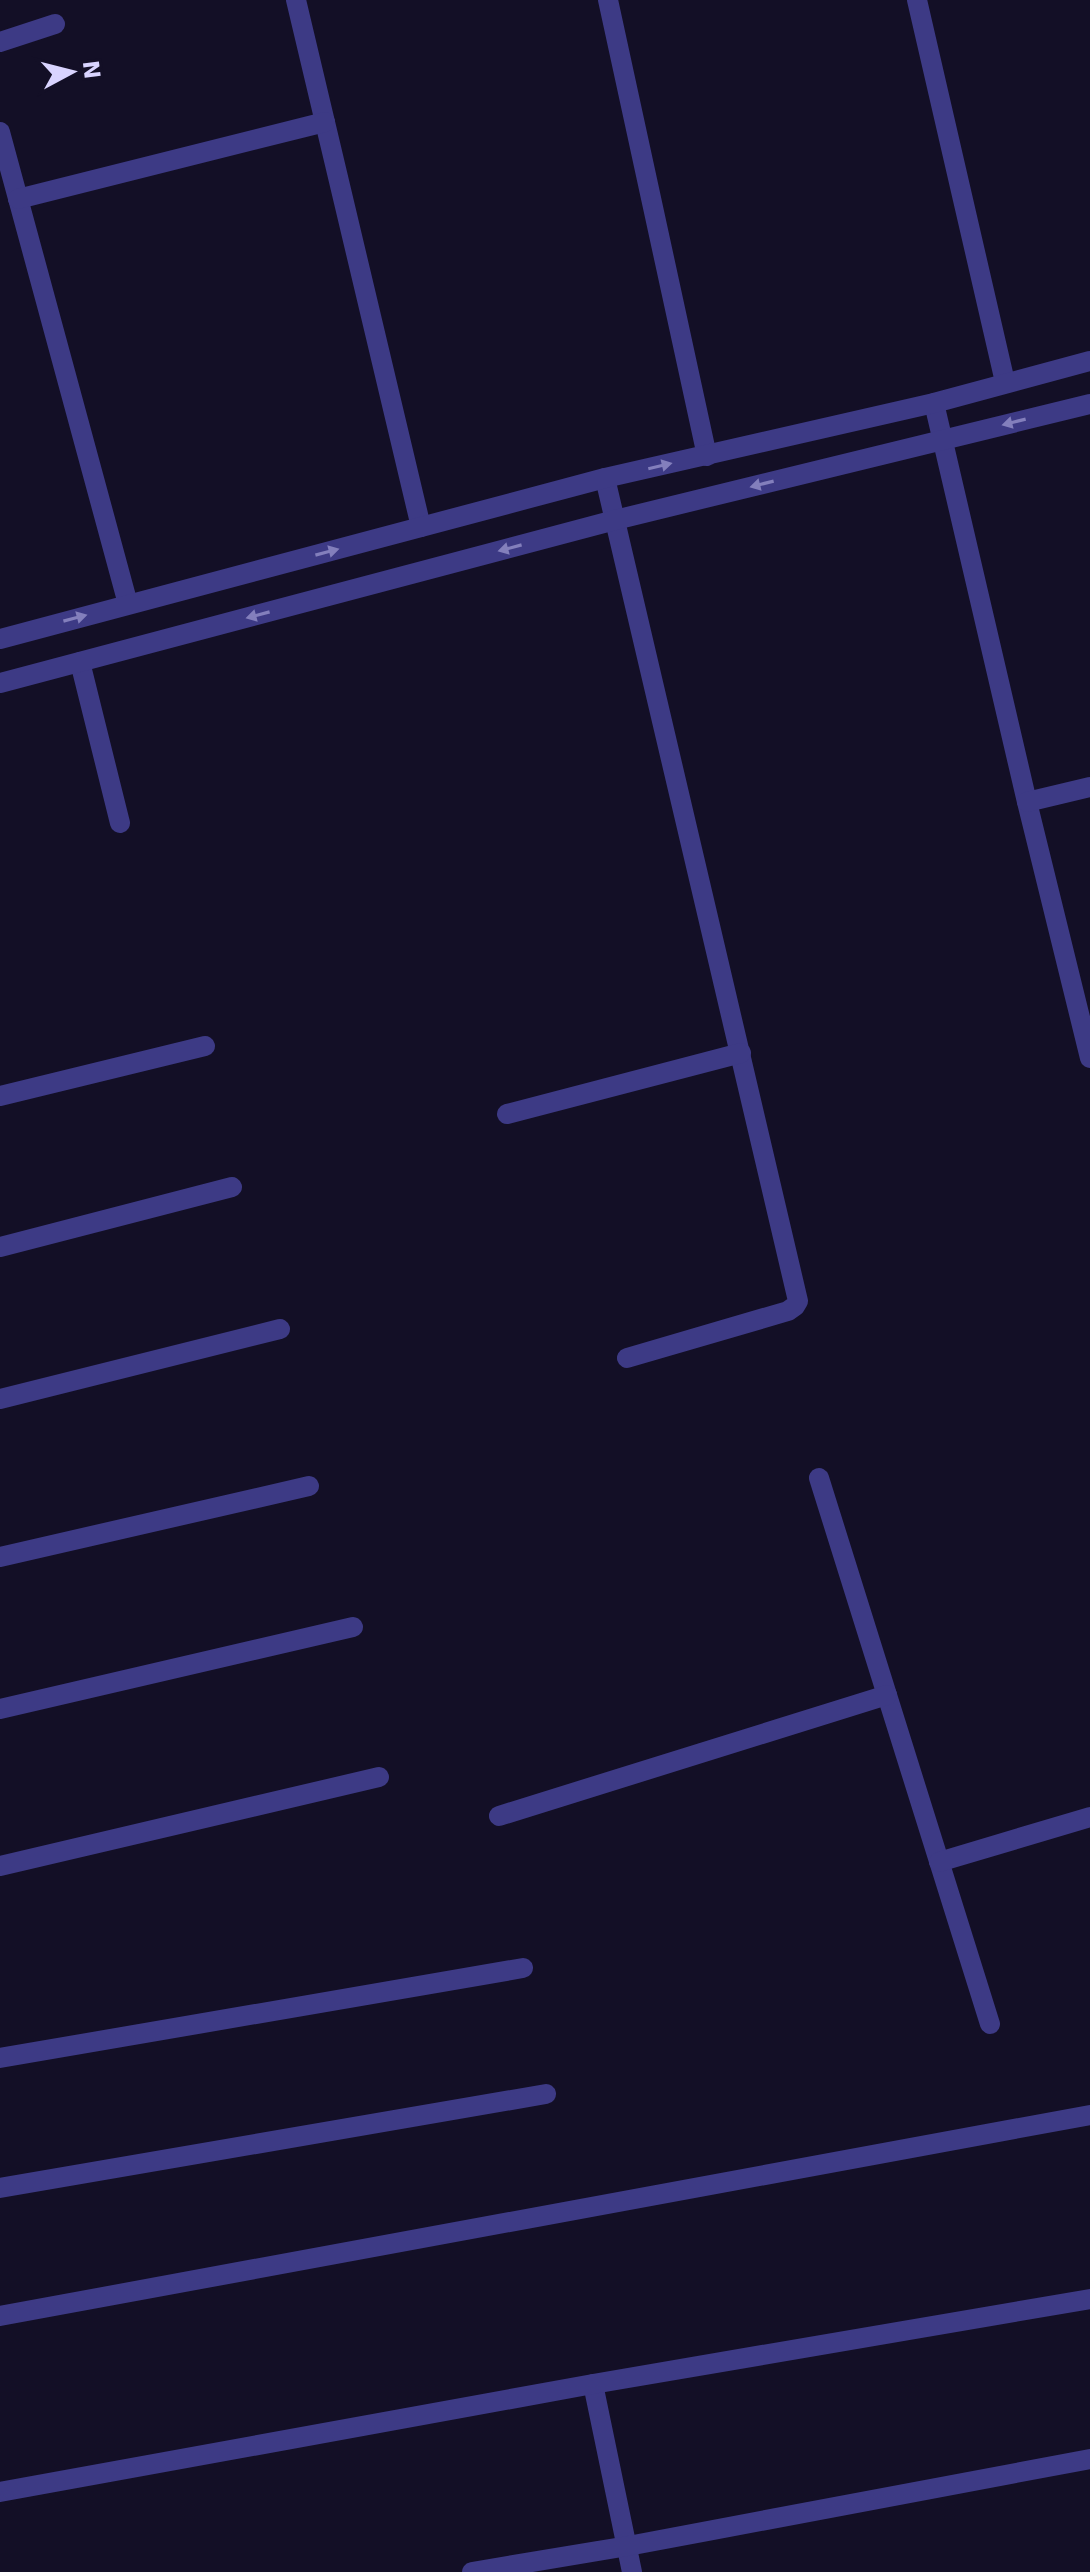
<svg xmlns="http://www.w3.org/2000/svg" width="1090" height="2572" font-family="'DejaVu Sans',sans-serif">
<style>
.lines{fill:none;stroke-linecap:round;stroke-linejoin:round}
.service{stroke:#3d3a85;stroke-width:20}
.minor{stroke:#3d3a85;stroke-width:20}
.tertiary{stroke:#3d3a85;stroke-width:20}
.oneway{fill:#837fbc}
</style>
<rect width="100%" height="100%" fill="#130f26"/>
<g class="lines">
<!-- service -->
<g class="service">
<path d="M80 662 120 823"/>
<path d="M819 1478 990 2024"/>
<path d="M499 1816 887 1695"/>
<path d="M939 1862 1090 1817"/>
</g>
<!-- minor -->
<g class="minor">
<path d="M296 0 421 527"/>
<path d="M608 0 707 456"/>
<path d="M917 0 1005 382"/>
<path d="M0 42 55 24"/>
<path d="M0 132 128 604"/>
<path d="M18 199 325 122"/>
<path d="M934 403 1027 802 1090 1058"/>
<path d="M605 478 798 1301 795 1306 788 1311 627 1358"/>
<path d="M1027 802 1090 787"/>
<path d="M0 1096 205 1046"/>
<path d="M507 1114 741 1053"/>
<path d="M0 1247 232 1187"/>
<path d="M0 1399 280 1329"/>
<path d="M0 1557 309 1486"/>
<path d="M0 1709 353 1627"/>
<path d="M0 1866 379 1777"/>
<path d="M0 2058 523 1968"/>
<path d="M0 2188 546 2094"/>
<path d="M0 2316 1090 2115"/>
<path d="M593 2384 632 2572"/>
<path d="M472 2572 628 2546 1090 2459"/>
</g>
<!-- tertiary -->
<g class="tertiary">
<path d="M0 639 605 478 934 403 1090 361"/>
<path d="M0 683 615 520 1090 404"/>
<path d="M0 2492 593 2384 1090 2299"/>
</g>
</g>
<!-- one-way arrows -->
<defs><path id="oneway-solid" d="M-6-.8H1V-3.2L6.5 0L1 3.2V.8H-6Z" transform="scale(2)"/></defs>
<g class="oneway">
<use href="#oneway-solid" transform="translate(1014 422) rotate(166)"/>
<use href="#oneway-solid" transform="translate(660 466) rotate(-13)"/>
<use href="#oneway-solid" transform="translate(762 484) rotate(166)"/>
<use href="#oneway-solid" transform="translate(510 548) rotate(165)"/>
<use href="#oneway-solid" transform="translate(327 552) rotate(-15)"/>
<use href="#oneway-solid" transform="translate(258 615) rotate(165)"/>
<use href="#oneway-solid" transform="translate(75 618) rotate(-15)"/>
</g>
<!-- north arrow -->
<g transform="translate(72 72) rotate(83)" stroke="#130f26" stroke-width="6" paint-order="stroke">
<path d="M0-6L14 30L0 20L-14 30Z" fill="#d9d4ff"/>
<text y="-12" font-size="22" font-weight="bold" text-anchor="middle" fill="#d9d4ff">N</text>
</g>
</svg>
